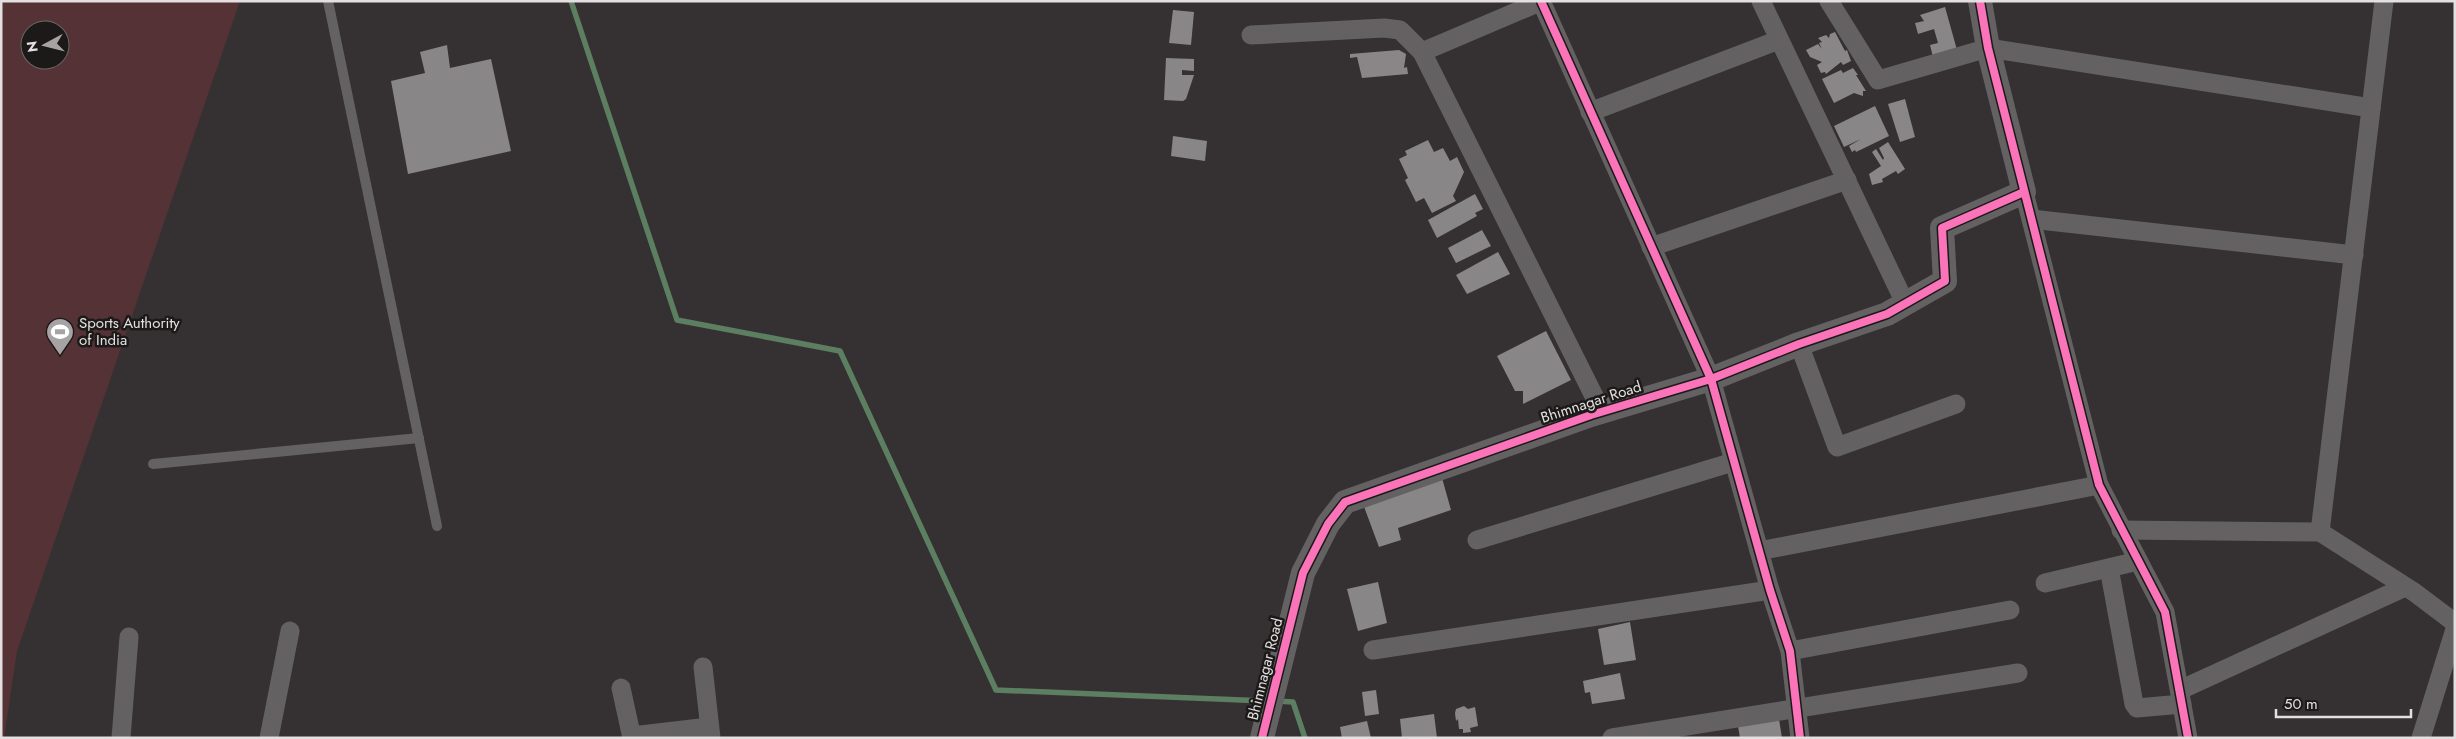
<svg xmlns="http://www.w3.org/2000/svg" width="2456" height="739" font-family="Jost,sans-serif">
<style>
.green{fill:#543236;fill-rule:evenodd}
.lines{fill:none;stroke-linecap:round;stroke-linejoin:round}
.stream{stroke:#5c7f61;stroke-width:5.5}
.building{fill:#898687}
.service{stroke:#636161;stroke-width:10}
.minor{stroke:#636161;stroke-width:19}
.tertiary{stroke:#636161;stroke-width:24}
.cycleway-casing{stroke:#1c1919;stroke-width:11}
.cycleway{stroke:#fb73b8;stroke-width:8}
.labels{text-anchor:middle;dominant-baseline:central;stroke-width:5;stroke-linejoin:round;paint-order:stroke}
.poi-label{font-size:15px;fill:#e4e0e1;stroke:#1c1919;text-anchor:start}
.street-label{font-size:15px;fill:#e4e0e1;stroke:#1c1919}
</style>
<rect width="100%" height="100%" fill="#353132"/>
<!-- green -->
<path class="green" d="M1 1H240L17 651 4 738H1ZM30 30H60V60H30Z"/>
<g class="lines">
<!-- stream -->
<g class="stream">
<path d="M571 1 677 320 840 351 996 690 1266 701"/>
<path d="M1276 701 1293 702 1305 738"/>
</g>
</g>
<!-- building -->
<g class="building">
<path d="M1945 7 1957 50 1933 57 1930 45 1938 43 1934 29 1918 34 1915 23 1924 21 1920 15Z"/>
<path d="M1173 10 1194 12 1191 45 1169 43Z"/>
<path d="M1835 32 1845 51 1847 50 1851 61 1843 65 1841 62 1826 74 1825 72 1821 73 1817 65 1822 62 1810 57 1806 50 1818 44 1822 49 1819 43 1822 42 1818 38 1826 35 1829 38 1830 34Z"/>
<path d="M447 45 450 68 491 59 511 151 408 174 391 81 425 73 420 52Z"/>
<path d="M1399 50 1406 54 1404 68 1407 67 1408 74 1362 78 1357 57 1350 58V54Z"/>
<path d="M1166 58 1194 59V71L1182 70V75H1194L1186 99 1183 101 1164 100Z"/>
<path d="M1853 68 1858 75H1856L1866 91H1863V96L1854 93 1834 103 1822 79 1841 70 1843 73Z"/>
<path d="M1905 99 1915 137 1900 142 1888 104Z"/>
<path d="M1875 106 1889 136 1856 152 1855 150 1852 152 1849 146 1861 139 1844 147 1834 126Z"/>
<path d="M1173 136 1207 141 1205 161 1171 156Z"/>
<path d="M1428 140 1434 152 1443 148 1450 161 1457 157 1464 172 1453 196 1456 201 1432 213 1424 198 1416 202 1405 180 1408 178 1399 159 1407 155 1405 151Z"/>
<path d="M1888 142 1905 169 1898 174 1896 171 1882 179 1883 182 1872 185 1869 174 1881 166 1872 152 1876 149 1883 160 1884 158 1879 148Z"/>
<path d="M1475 194 1483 209 1475 213 1477 216 1437 238 1428 220Z"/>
<path d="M1482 230 1491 246 1456 263 1448 248Z"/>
<path d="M1498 252 1510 274 1467 294 1456 275Z"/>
<path d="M1546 331 1571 380 1523 404V391H1515L1497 356Z"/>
<path d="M1442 478 1451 510 1398 528 1401 540 1379 547 1363 504Z"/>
<path d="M1378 582 1387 623 1358 631 1347 589Z"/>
<path d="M1630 622 1636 660 1604 665 1598 629Z"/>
<path d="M1620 673 1625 699 1592 704 1590 692 1585 693 1583 681Z"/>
<path d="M1376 690 1379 714 1365 716 1362 692Z"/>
<path d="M1464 706 1468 709 1475 707 1478 726 1470 728 1471 732 1463 733V729H1459L1458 719 1456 721 1455 713 1456 709Z"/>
<path d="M1778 713 1782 738H1740L1737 720Z"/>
<path d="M1434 714 1437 738H1402L1400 719Z"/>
<path d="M1367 721 1371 738H1342L1340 727Z"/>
</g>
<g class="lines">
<!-- service -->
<g class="service">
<path d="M328 1 437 526"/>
<path d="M153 464 419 438"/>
</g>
<!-- minor -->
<g class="minor">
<path d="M1541 1 1711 379 1770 590 1790 651 1800 738"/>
<path d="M1761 1 1905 303"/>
<path d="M1829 1 1878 80 1988 48 2371 108"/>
<path d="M2384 1 2320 532 2414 592 2455 623"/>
<path d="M1251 35 1384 28 1400 30 1422 52 1602 412"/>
<path d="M1422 52 1542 1"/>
<path d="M1590 112 1779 40"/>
<path d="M2024 192 2099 485 2165 612 2188 738"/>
<path d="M2031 219 2354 255"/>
<path d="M1651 247 1847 180"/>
<path d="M1799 344 1837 447 1956 404"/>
<path d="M2121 530 2320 532"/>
<path d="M1477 540 1733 462"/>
<path d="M1759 551 2099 485"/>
<path d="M2109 568 2134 704 2137 708 2182 704"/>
<path d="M2045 583 2138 561"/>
<path d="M1373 650 1770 590"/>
<path d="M1790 651 2010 610"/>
<path d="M703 667 711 738"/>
<path d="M621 688 632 738"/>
<path d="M2180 690 2405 587"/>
<path d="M632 736 709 727"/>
<path d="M121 738 129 637"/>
<path d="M269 738 290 631"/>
<path d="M1612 738 2018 673"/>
<path d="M2421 738 2455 629"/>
</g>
<!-- tertiary -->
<path class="tertiary" d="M1262 738 1303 573 1328 524 1345 502 1591 415 1711 379 1799 344 1887 314 1945 281 1942 228 2024 192 1988 48 1980 1"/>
<defs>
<g id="cycleway">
<path d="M1541 1 1711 379 1770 590 1790 651 1800 738"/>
<path d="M1980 1 1988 48 2099 485 2165 612 2188 738"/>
<path d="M1262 738 1303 573 1328 524 1345 502 1591 415 1711 379 1799 344 1887 314 1945 281 1942 228 2024 192"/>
</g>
</defs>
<!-- cycleway casing -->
<use href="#cycleway" class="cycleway-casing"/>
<!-- cycleway -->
<use href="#cycleway" class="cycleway"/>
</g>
<!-- icons -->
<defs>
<symbol id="stadium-pin" viewBox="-11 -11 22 30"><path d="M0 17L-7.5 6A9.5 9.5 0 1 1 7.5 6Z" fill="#a7a3a4" stroke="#1c1919"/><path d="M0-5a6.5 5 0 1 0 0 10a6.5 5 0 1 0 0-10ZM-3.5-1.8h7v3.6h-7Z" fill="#fff"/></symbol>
</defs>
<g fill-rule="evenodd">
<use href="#stadium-pin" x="44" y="316" width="32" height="43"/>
</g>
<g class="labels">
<!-- poi labels -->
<g class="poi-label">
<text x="79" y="323">Sports Authority<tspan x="79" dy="17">of India</tspan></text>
</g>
<!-- street labels -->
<g class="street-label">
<text transform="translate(1591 402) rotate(-18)">Bhimnagar Road</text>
<text transform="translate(1265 669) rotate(-76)">Bhimnagar Road</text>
</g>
</g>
<!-- border -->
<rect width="2456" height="739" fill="none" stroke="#e4e0e1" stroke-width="5"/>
<!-- north arrow -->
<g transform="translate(45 45) rotate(263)"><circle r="24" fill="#1c1919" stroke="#6c6969"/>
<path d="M0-4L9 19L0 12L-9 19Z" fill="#a7a3a4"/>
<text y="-8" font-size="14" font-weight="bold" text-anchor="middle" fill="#e4e0e1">N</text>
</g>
<!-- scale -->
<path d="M2276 709v8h135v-8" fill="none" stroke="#e4e0e1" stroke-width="2.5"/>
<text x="2284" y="709" font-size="15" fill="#e4e0e1" stroke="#1c1919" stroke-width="4" paint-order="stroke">50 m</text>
</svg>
